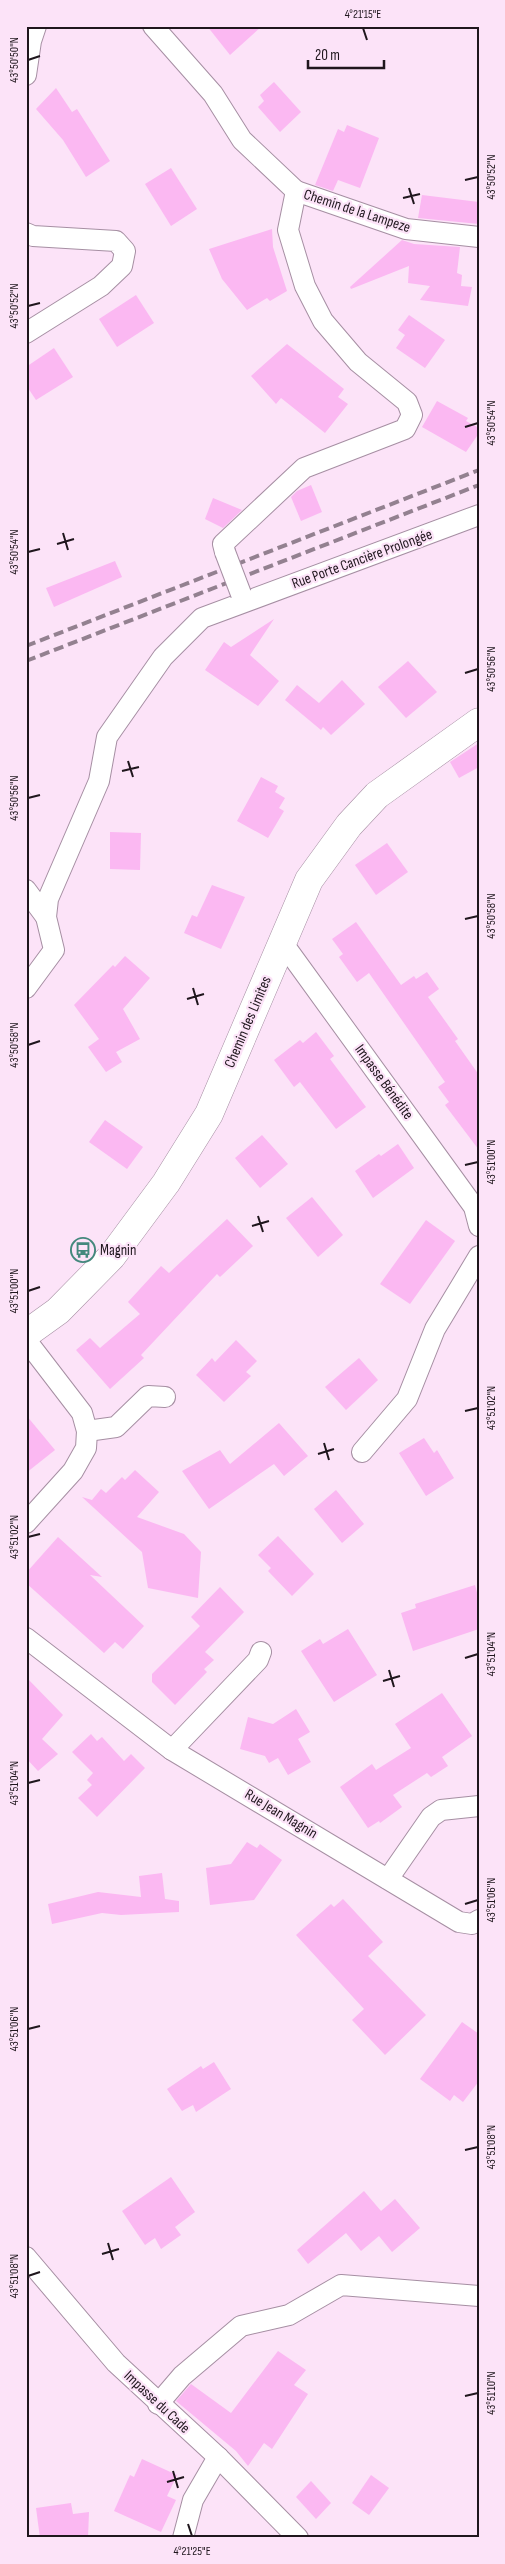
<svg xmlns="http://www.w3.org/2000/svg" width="505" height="2564" font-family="'Sofia Sans Condensed',sans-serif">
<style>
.building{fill:#fbb8f2}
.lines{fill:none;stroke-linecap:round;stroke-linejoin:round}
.street-casing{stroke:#a68fa3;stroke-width:22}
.secondary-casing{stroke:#a68fa3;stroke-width:29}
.street{stroke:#fff;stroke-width:20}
.secondary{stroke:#fff;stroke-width:28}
.rail{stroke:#938190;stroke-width:4;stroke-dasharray:10 5;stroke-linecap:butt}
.street-bridge-casing{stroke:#a68fa3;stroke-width:22;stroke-linecap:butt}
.street-bridge{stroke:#fff;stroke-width:20}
.ticks{fill:none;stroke:#1f161d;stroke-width:2}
.labels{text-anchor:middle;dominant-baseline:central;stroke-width:4.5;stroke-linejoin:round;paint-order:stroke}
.street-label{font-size:15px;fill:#1f161d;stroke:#fce3f8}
.poi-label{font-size:15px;fill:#1f161d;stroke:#fce3f8;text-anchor:start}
.neatline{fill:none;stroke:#1f161d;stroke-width:2}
.ticks-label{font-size:12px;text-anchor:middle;fill:#1f161d}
</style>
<rect width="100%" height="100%" fill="#fce3f8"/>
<!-- building -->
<g class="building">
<path d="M207 26H262L230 55Z"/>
<path d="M274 82 301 112 280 132 258 107 264 101 260 95Z"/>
<path d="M56 88 72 112 77 109 110 161 86 177 63 140 36 109Z"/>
<path d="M347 125 379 138 360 188 338 180 333 191 315 185 338 129 344 132Z"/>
<path d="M171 168 197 209 171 226 145 184Z"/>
<path d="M422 195 479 202V224L418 218Z"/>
<path d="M272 229 273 247 287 291 270 301 267 298 247 310 222 279 209 249Z"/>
<path d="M402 240 414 244 460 247 457 273 462 275 461 286 472 287 468 306 420 300 430 286 408 283 409 266 351 289 350 287Z"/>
<path d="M136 295 154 323 117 347 99 319Z"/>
<path d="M409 315 445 340 425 368 396 348 405 335 398 330Z"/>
<path d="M287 344 344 389 338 397 348 404 325 433 281 398 276 404 251 376Z"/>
<path d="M54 348 73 377 36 400 26 385V367Z"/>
<path d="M437 401 468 418 466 421 479 428V433L466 452 422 427Z"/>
<path d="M311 485 322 512 301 521 291 497 297 491Z"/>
<path d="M213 498 242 510 223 528 205 519Z"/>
<path d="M115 561 122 577 54 607 46 588Z"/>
<path d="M274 619 250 655 279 681 258 706 205 670 224 642 231 647Z"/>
<path d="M408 661 437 692 406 718 378 687Z"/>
<path d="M342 680 365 704 331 735 323 727 321 730 285 700 297 685 319 703Z"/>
<path d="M479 743V767L459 778 450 762Z"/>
<path d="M261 777 278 786 275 792 285 798 279 808 284 811 268 838 237 821Z"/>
<path d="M110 832 141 833 140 870 110 869Z"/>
<path d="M387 843 408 872 376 895 355 865Z"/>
<path d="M212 885 245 897 221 949 184 933 192 915 197 917Z"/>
<path d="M356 922 401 985 414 976 416 979 427 972 439 989 428 997 458 1039 455 1041 479 1075V1150L445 1105 449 1102 438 1087 445 1082 369 973 357 982 339 957 343 954 332 939Z"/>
<path d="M125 956 150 978 123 1009 140 1039 116 1052 122 1062 106 1072 88 1047 99 1039 74 1005 113 965 115 967Z"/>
<path d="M316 1032 334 1056 330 1059 366 1107 336 1129 300 1082 294 1087 274 1060 300 1040 303 1043Z"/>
<path d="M105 1120 143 1147 127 1169 89 1142Z"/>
<path d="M262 1135 288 1164 260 1188 235 1158Z"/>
<path d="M398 1144 414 1168 373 1198 355 1171 379 1154 381 1156Z"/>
<path d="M312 1197 343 1235 318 1257 286 1218Z"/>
<path d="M227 1219 253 1246 220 1277 217 1274 141 1355 144 1358 110 1389 76 1350 90 1338 100 1348 140 1314 128 1302 161 1266 169 1273Z"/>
<path d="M426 1220 455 1241 410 1304 380 1284Z"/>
<path d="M236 1340 257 1361 246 1372 251 1376 224 1402 196 1375 212 1358 215 1362Z"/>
<path d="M359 1358 378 1380 346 1410 325 1387Z"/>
<path d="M26 1415 55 1450 26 1473Z"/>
<path d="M279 1423 308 1456 284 1476 274 1464 209 1509 182 1471 220 1450 230 1464Z"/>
<path d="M424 1438 434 1453 437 1450 454 1478 426 1496 399 1453Z"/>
<path d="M135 1470 159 1492 137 1517 184 1534 201 1552 198 1598 148 1588 142 1552 82 1497 92 1500 101 1489 106 1493 122 1477 125 1480Z"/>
<path d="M336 1490 364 1524 342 1543 314 1509Z"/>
<path d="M278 1536 314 1574 292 1596 268 1571 271 1568 258 1555Z"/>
<path d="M58 1537 102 1577 90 1575 144 1626 123 1649 115 1642 104 1653 26 1583V1573Z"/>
<path d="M475 1585 479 1600V1629L413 1651 401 1613 416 1608 415 1604Z"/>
<path d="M220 1587 244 1612 205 1652 214 1660 204 1669 207 1672 175 1705 152 1682V1674L200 1626 191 1617Z"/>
<path d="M348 1629 377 1675 334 1702 301 1651 320 1639 323 1644Z"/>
<path d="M26 1677 63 1715 42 1739 58 1754 38 1771 26 1758Z"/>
<path d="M442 1693 472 1736 442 1757 448 1766 431 1777 427 1773 393 1795 402 1807 380 1823 379 1821 368 1828 340 1787 372 1764 376 1770 411 1748 395 1724Z"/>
<path d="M296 1709 310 1732 298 1739 311 1762 288 1775 278 1758 269 1763 265 1756 240 1749 248 1717 273 1724Z"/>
<path d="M91 1734 97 1741 102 1737 124 1761 131 1754 145 1768 97 1817 78 1798 92 1785 87 1780 93 1773 72 1752Z"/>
<path d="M247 1842 257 1848 260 1844 282 1860 254 1900 210 1905 206 1868 231 1864Z"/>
<path d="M162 1873 165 1899 179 1901V1912L121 1915 102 1913 52 1924 48 1904 98 1892 141 1897 139 1876Z"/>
<path d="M343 1899 383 1942 368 1956 426 2015 385 2055 352 2020 364 2009 296 1935 331 1904 334 1907Z"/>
<path d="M462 2022 479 2034V2081L463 2102 454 2095 450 2101 420 2079Z"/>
<path d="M214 2062 231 2089 196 2112 193 2105 182 2111 167 2089 201 2066 203 2069Z"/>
<path d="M171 2177 195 2212 175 2227 181 2235 161 2249 155 2238 145 2245 122 2211Z"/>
<path d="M364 2191 381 2211 395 2199 420 2228 392 2252 379 2236 361 2251 346 2233 308 2264 297 2250Z"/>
<path d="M278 2351 306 2370 294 2385 308 2394 272 2449 264 2443 248 2466 236 2451 176 2401 191 2384 231 2413Z"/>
<path d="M142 2459 177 2475 167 2496 176 2500 161 2532 114 2511 130 2475 134 2477Z"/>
<path d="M371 2475 389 2488 369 2515 352 2503Z"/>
<path d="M311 2481 331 2503 316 2519 296 2497Z"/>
<path d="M71 2503 73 2514 89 2512 88 2538H40L36 2508Z"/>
</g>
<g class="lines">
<defs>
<g id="street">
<path d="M153 26 213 94 242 140 296 191 288 230 305 286 323 321 358 362 407 402 412 415 405 429 304 468 223 544 225 552"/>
<path d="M26 75 31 41 36 26"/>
<path d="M296 191 406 229 479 237"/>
<path d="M26 233 33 236 116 241 125 251 122 266 101 286 26 333"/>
<path d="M26 890 46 917"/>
<path d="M282 942 474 1207 479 1226"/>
<path d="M26 988 54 950 46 917 48 899 99 781 107 737 163 657 202 618 479 515"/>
<path d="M26 1340 82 1413 87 1431 86 1448 73 1471 26 1523"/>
<path d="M87 1431 116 1427 148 1396 165 1397"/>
<path d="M362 1452 407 1399 435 1329 479 1256"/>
<path d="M26 1638 172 1750 459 1922 472 1924 479 1920"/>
<path d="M172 1750 258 1660 261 1652"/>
<path d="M388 1879 431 1817 441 1810 479 1806"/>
<path d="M26 2257 116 2363 218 2457 298 2538"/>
<path d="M158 2404 182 2376 241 2326 289 2315 341 2285 479 2296"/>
<path d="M183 2538 193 2500 218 2457"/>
</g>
<path id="secondary" d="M26 1334 58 1311 112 1256 166 1183 209 1114 309 880 349 825 377 795 479 722"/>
</defs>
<!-- street casing -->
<use href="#street" class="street-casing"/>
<!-- secondary casing -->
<use href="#secondary" class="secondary-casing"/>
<!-- street -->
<use href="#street" class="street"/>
<!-- secondary -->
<use href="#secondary" class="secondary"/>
<!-- rail -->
<g class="rail">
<path d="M26 646 479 470"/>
<path d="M26 661 479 485"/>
</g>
<defs>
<path id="street-bridge" d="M225 552 241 594"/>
</defs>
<!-- street-bridge casing -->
<use href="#street-bridge" class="street-bridge-casing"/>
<!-- street-bridge -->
<use href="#street-bridge" class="street-bridge"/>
</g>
<!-- ticks -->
<path class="ticks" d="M363 28 367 40M28 60 40 56M465 180 478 177M409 188 414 204M403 198 420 194M28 306 40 303M465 427 478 423M63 533 68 550M57 544 74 539M28 552 40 549M465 673 478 669M128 761 133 777M122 771 139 767M28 798 40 795M465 919 478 916M193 988 198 1005M187 999 204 994M28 1045 40 1041M465 1165 478 1162M258 1216 263 1232M252 1226 269 1221M28 1291 40 1287M465 1411 478 1408M324 1443 329 1460M318 1454 334 1449M28 1537 40 1534M465 1658 478 1654M389 1670 394 1687M383 1681 400 1676M28 1783 40 1780M465 1904 478 1900M28 2029 40 2026M465 2150 478 2147M108 2243 113 2260M102 2254 119 2249M28 2276 40 2272M465 2396 478 2393M173 2471 178 2488M167 2482 184 2477M188 2524 192 2536"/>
<!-- icons -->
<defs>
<symbol id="bus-ring" viewBox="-11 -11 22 22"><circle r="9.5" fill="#fce3f8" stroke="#44887d" stroke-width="1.5"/><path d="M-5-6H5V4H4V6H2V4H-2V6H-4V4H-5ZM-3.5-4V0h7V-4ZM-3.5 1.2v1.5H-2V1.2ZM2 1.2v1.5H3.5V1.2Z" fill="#44887d"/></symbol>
</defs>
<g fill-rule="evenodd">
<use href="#bus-ring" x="69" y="1236" width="28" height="28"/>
</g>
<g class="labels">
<!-- street labels -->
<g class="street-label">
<text transform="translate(357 211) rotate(18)">Chemin de la Lampeze</text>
<text transform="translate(362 559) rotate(-20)">Rue Porte Cancière Prolongée</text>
<text transform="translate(248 1022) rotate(-67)">Chemin des Limites</text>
<text transform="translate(384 1082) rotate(54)">Impasse Bénédite</text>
<text transform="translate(281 1814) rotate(31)">Rue Jean Magnin</text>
<text transform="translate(157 2402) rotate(43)">Impasse du Cade</text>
</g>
<!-- poi labels -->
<g class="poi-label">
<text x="100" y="1250">Magnin</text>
</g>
</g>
<!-- border -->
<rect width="505" height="2564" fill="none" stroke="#fce3f8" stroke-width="55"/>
<!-- scale -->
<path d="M308 60v8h76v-8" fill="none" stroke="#1f161d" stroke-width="2.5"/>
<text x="315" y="60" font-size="15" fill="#1f161d" stroke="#fce3f8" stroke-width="4" paint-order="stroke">20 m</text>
<rect x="28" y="28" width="450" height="2508" class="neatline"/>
<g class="ticks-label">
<text x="363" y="18">4°21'15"E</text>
<text transform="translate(14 60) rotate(-90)" y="4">43°50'50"N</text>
<text transform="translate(491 177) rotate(-90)" y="4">43°50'52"N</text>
<text transform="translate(14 306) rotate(-90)" y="4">43°50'52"N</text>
<text transform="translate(491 423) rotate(-90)" y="4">43°50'54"N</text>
<text transform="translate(14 552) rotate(-90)" y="4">43°50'54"N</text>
<text transform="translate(491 669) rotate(-90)" y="4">43°50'56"N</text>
<text transform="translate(14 798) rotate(-90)" y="4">43°50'56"N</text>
<text transform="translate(491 916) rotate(-90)" y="4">43°50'58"N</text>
<text transform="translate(14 1045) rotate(-90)" y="4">43°50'58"N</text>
<text transform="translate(491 1162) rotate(-90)" y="4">43°51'00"N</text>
<text transform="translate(14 1291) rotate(-90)" y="4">43°51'00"N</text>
<text transform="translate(491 1408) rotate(-90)" y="4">43°51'02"N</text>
<text transform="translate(14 1537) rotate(-90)" y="4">43°51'02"N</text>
<text transform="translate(491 1654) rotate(-90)" y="4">43°51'04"N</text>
<text transform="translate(14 1783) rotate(-90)" y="4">43°51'04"N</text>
<text transform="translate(491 1900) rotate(-90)" y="4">43°51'06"N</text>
<text transform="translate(14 2029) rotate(-90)" y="4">43°51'06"N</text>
<text transform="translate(491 2147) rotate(-90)" y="4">43°51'08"N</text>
<text transform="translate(14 2276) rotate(-90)" y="4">43°51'08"N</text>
<text transform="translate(491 2393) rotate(-90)" y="4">43°51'10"N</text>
<text x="192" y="2555">4°21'25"E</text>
</g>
</svg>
